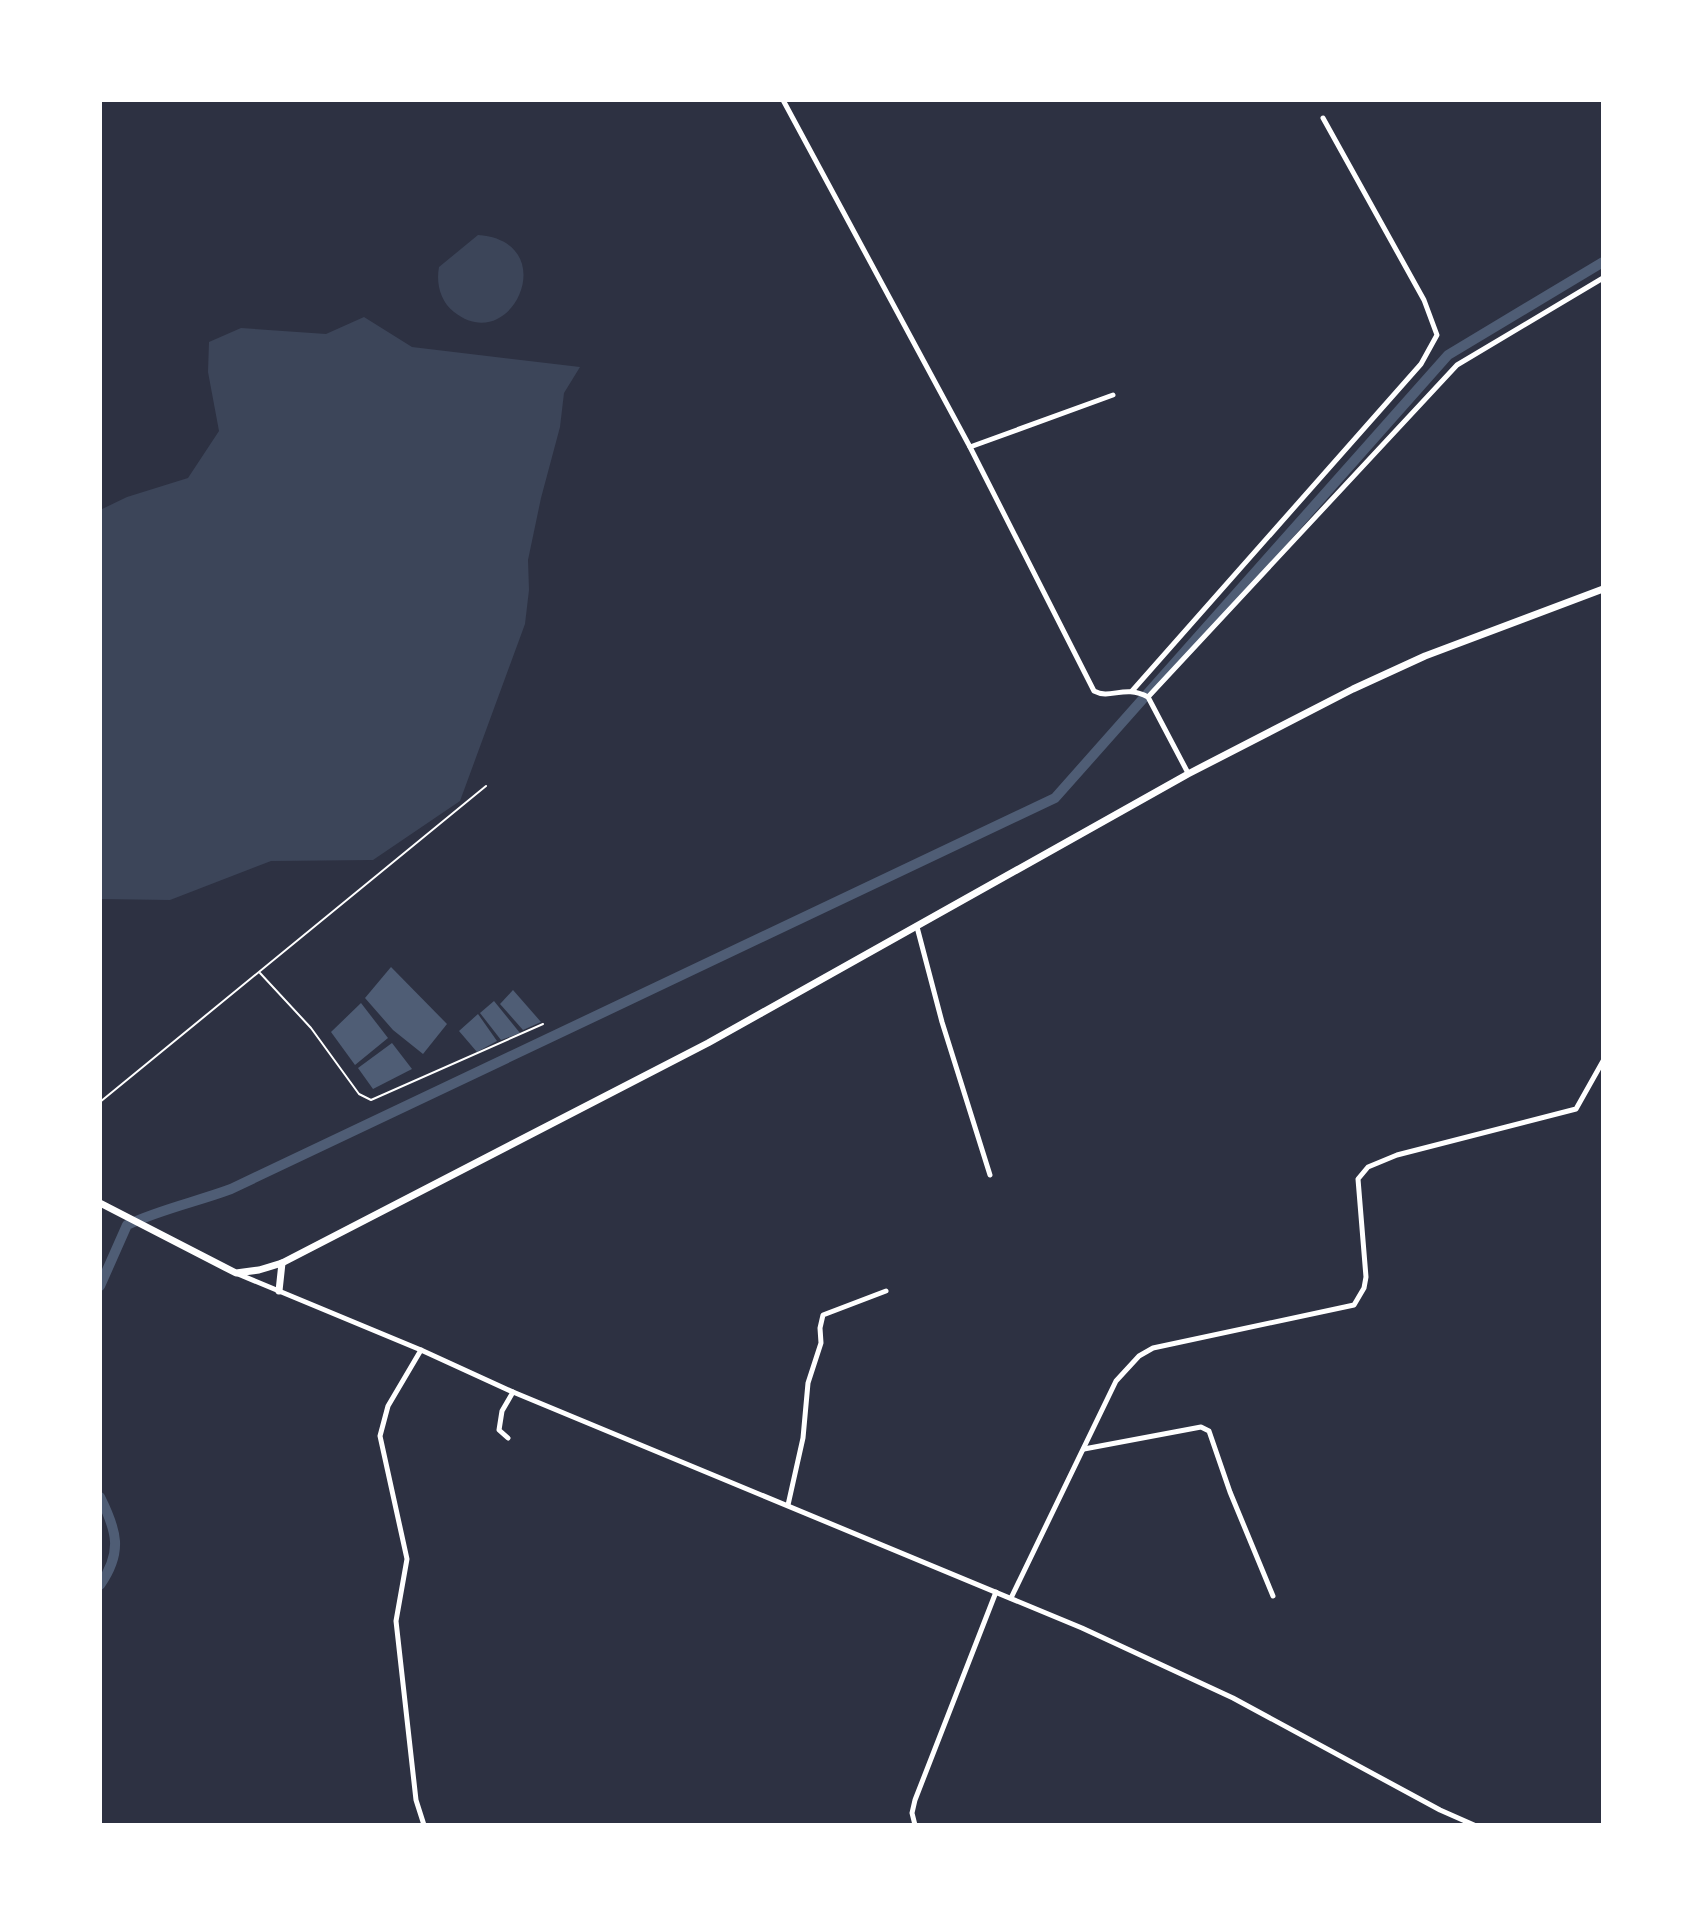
<svg xmlns="http://www.w3.org/2000/svg" width="1703" height="1925" font-family="'Alegreya Sans',sans-serif">
<style>
.green{fill:#3c4559}
.water{fill:#4f5d75}
.lines{fill:none;stroke-linecap:round;stroke-linejoin:round}
.canal{stroke:#4f5d75;stroke-width:10}
.service{stroke:#fff;stroke-width:2}
.minor{stroke:#fff;stroke-width:5}
.secondary{stroke:#fff;stroke-width:7}
</style>
<rect width="100%" height="100%" fill="#2d3142"/>
<!-- green -->
<g class="green">
<path d="M478 235C564 241 512 358 454 312 440 301 436 283 439 267Z"/>
<path d="M364 317 412 347 580 367 564 393 560 427 541 498 528 560 529 590 525 624 460 801 373 860 271 861 170 900 100 899V510L127 497 188 478 219 431 208 372 209 342 241 328 326 334Z"/>
</g>
<!-- water -->
<g class="water">
<path d="M391 967 447 1024 423 1054 393 1030 365 998Z"/>
<path d="M513 990 541 1022 523 1030 500 1004Z"/>
<path d="M494 1001 520 1033 501 1040 480 1013Z"/>
<path d="M361 1003 388 1038 355 1065 331 1032Z"/>
<path d="M478 1014 497 1041 477 1052 459 1031Z"/>
<path d="M392 1043 412 1069 373 1089 358 1068Z"/>
</g>
<g class="lines">
<!-- canal -->
<g class="canal">
<path d="M100 1286 127 1225C161 1209 196 1202 231 1189L1055 798 1448 355 1603 262"/>
<path d="M100 1497C117 1531 123 1552 100 1585"/>
</g>
<!-- service -->
<g class="service">
<path d="M260 973 311 1028 359 1094 371 1100 543 1024"/>
<path d="M100 1102 486 786"/>
</g>
<!-- minor -->
<g class="minor">
<path d="M783 100 970 447 1094 691C1111 700 1124 684 1148 697L1188 773"/>
<path d="M970 447 1113 395"/>
<path d="M1132 691 1421 364 1437 335 1424 300 1323 118"/>
<path d="M1148 697 1457 365 1603 278"/>
<path d="M917 927 942 1022 990 1175"/>
<path d="M238 1274 421 1350 513 1392 1082 1628 1233 1698 1440 1810 1474 1825"/>
<path d="M421 1350 388 1406 380 1436 407 1559 396 1621 416 1800 424 1825"/>
<path d="M508 1438 499 1430 502 1411 513 1392"/>
<path d="M1084 1449 1201 1427 1209 1431 1230 1492 1273 1596"/>
<path d="M788 1505 803 1438 808 1383 821 1343 820 1328 823 1315 886 1291"/>
<path d="M1011 1598 1116 1381 1139 1356 1153 1348 1354 1305 1364 1288 1366 1277 1358 1179 1368 1167 1397 1155 1576 1109 1603 1061"/>
<path d="M915 1825 912 1813 915 1800 996 1592"/>
</g>
<!-- secondary -->
<g class="secondary">
<path d="M100 1203 236 1273 259 1270 282 1263 708 1043 1188 774 1353 689 1425 656 1603 589"/>
<path d="M279 1291 282 1263"/>
</g>
</g>
<!-- border -->
<rect width="1703" height="1925" fill="none" stroke="#ffffff" stroke-width="204"/>
</svg>
